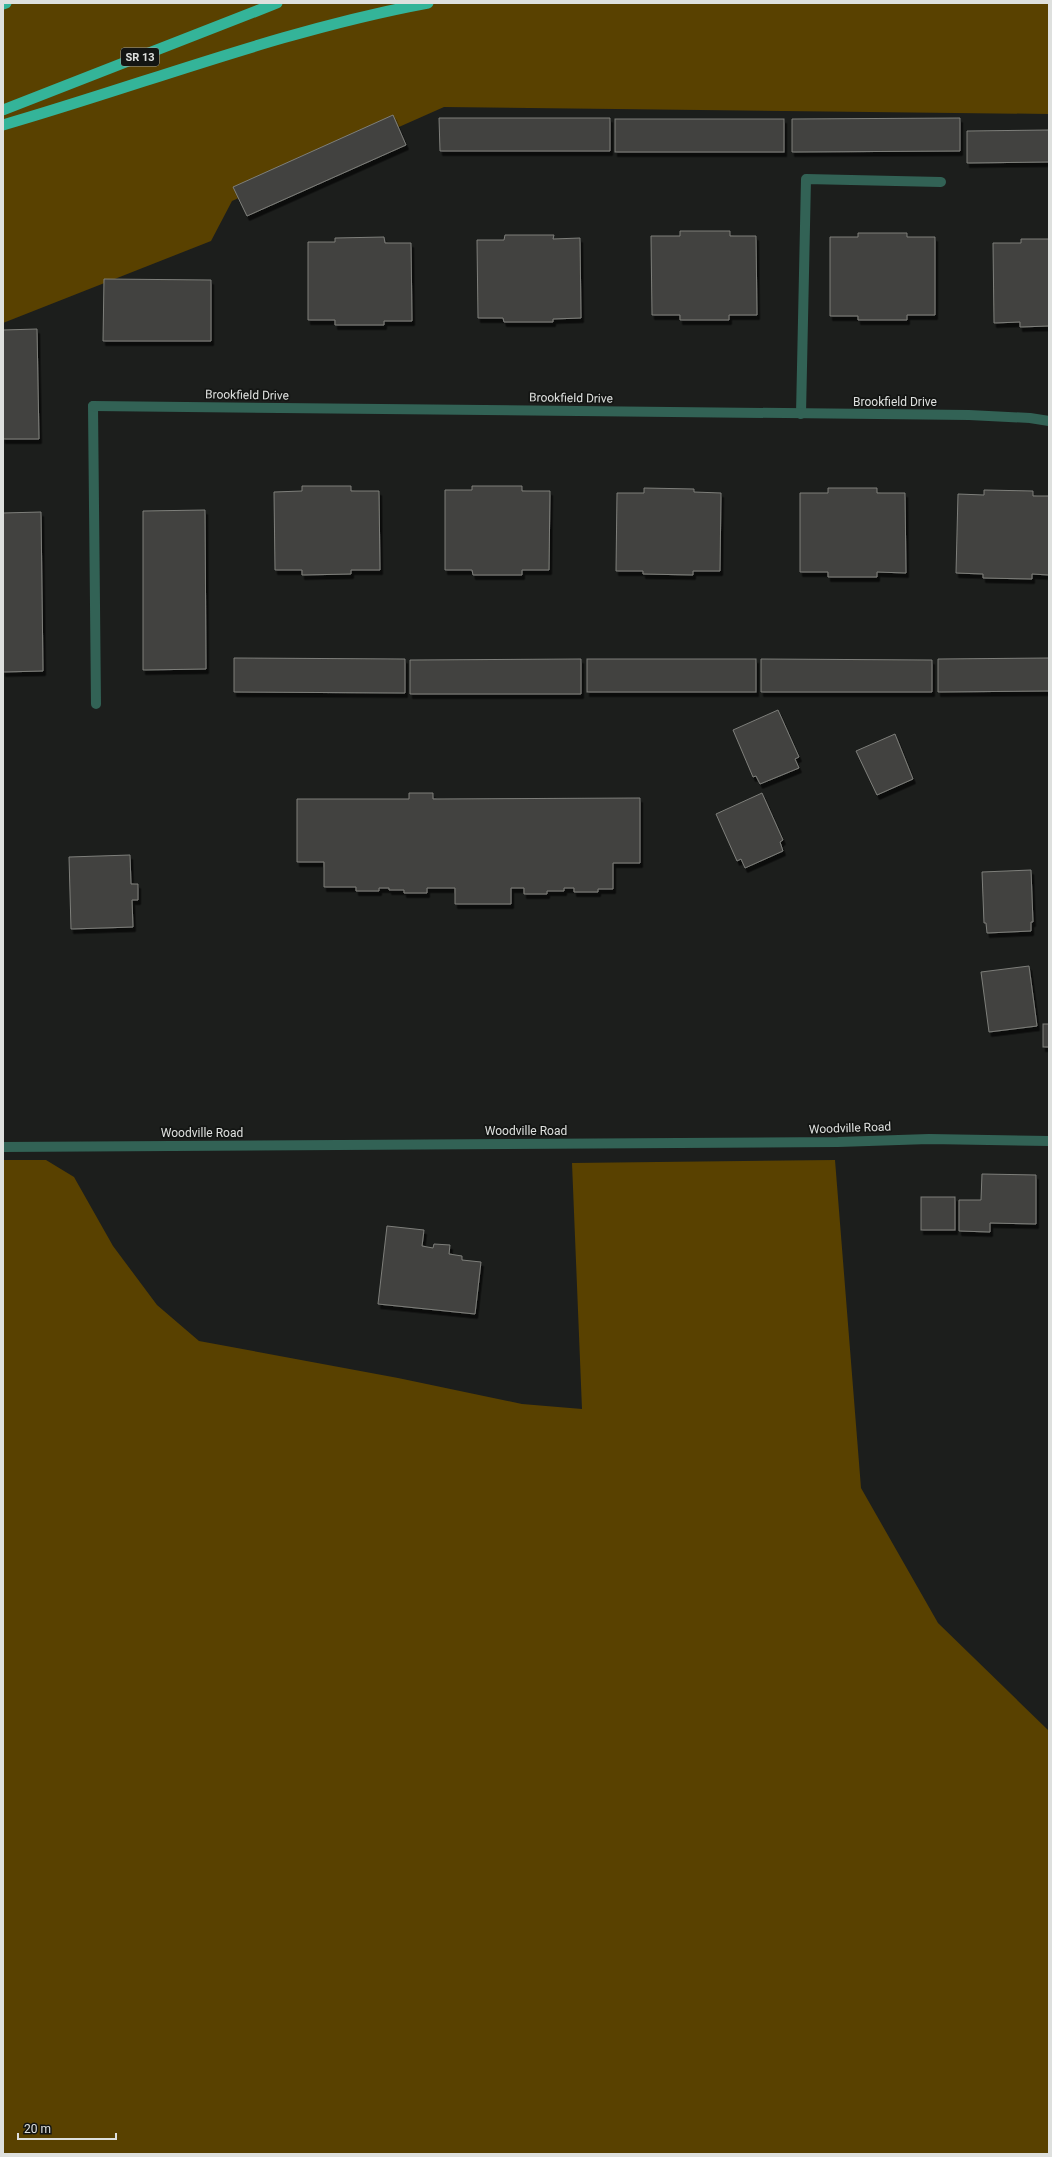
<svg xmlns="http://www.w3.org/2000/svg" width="1052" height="2157" font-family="Roboto,sans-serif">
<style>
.green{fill:#594100}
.building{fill:#42423f;stroke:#7e7f7b;filter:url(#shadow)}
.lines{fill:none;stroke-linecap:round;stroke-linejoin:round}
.service{stroke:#326255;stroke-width:10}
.minor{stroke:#326255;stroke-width:10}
.tertiary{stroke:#326255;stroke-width:10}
.trunk{stroke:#34b499;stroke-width:11}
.labels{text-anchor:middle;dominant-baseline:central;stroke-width:3.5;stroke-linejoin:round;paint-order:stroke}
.shield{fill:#131513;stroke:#a1a3a1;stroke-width:1}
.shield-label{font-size:11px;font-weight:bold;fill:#dee0de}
.street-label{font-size:12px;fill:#dee0de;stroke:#131513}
</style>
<defs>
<filter id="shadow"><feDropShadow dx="2.5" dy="4.5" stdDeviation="0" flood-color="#0009"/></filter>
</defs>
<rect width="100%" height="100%" fill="#1c1e1c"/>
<!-- green -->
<g class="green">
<path d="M3 3H1049V114L444 107 232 201 211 241 3 323Z"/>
<path d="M3 1160H46L74 1177 113 1246 157 1305 199 1341 398 1378 522 1404 582 1409 572 1163 835 1160 861 1488 938 1623 1049 1731V2154H3Z"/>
</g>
<!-- building -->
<g class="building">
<path d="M393 115 406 145 247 216 233 187Z"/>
<path d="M439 118H610V151H440Z"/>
<path d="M960 118V151L792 152V119Z"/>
<rect x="615" y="119" width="169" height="33"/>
<path d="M1049 130V162L967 163V131Z"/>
<path d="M680 231H730V236H756L757 315H729V320H680V315H652L651 236H680Z"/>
<path d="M858 233H907V237H935V315H907V320H858V316H830V237H858Z"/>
<path d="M505 235H554L553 239 580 238 581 318 553 319V322H504L503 318H478L477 240H504Z"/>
<path d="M384 237 385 243H411L412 321H384V325H335V320H308V242H335V238Z"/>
<path d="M1021 239H1049V326L1020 327V322L994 323 993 243H1021Z"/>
<path d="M104 279 211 280V341H103Z"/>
<path d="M37 329 39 439H3V330Z"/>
<path d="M302 486H351V491H379L380 570H351V574L302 575V570H275L274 492 302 491Z"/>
<path d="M472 486H522V491H550L549 570H522V575H473L472 570H445V490H472Z"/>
<path d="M644 488 694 489V492L721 493 720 571H693V575L643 574V571H616L617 493H644Z"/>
<path d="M828 488H877V493H905L906 573 877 572V577H828V572H800V493H828Z"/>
<path d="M984 490 1033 491V496H1049V575L1032 574V579L983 578V574L956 573 958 494 984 495Z"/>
<path d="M205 510 206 669 143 670V511Z"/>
<path d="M41 512 43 671 3 672V513Z"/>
<path d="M234 658 405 659V693L234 692Z"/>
<path d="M1049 658V691L938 692V659Z"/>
<path d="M581 659V694H410V660Z"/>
<rect x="587" y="659" width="169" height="33"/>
<path d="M761 659 932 660V692H761Z"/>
<path d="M778 710 799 757 795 759 799 768 760 784 756 776 753 777 733 730Z"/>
<path d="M895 734 913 779 877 795 856 751Z"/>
<path d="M409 793H433V799L640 798V863H613V889H598V892H574V888H564V891H547V894H524V888H511V904H455V888H427V893H404V890H389V888H379V891H356V887H324V862H297V799H409Z"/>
<path d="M762 793 783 840 780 842 783 851 745 868 741 859 737 861 716 814Z"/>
<path d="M130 855 131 884H138V900H132L133 927 71 929 69 857Z"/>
<path d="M1031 870 1033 922H1031V931L987 933 986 923H984L982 872Z"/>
<path d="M1029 966 1037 1026 989 1032 981 972Z"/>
<rect x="1043" y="1024" width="6" height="23"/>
<path d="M982 1174 1036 1175V1224L990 1223V1232L959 1231V1200H981Z"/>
<rect x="921" y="1197" width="34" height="33"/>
<path d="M387 1226 424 1230 422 1246 433 1248 434 1244 450 1245 449 1254 462 1256V1260L481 1262 475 1314 378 1304Z"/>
</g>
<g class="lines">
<!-- service -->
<g class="service">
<path d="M93 406 96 704"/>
<path d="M801 414 806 179 941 182"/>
</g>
<!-- minor -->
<path class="minor" d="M93 406 969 415 1030 418 1049 421"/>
<!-- tertiary -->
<path class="tertiary" d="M3 1147 838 1142 929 1139 1049 1141"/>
<!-- trunk -->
<g class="trunk">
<path d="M3 4 6 3"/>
<path d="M3 110 277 3"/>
<path d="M3 125C145 84 282 30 428 3"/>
</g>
</g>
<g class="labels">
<!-- shield labels -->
<rect class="shield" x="121" y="48" width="38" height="18" rx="3"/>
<g class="shield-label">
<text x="140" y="57">SR 13</text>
</g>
<!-- street labels -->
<g class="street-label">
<text transform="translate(247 395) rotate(1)">Brookfield Drive</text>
<text transform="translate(571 398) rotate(1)">Brookfield Drive</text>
<text x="895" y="402">Brookfield Drive</text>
<text transform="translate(850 1128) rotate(-2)">Woodville Road</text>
<text x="526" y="1131">Woodville Road</text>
<text x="202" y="1133">Woodville Road</text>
</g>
</g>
<!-- border -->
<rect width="1052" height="2157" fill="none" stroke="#dee0de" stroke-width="8"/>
<!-- scale -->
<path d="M18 2133v6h98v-6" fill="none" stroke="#dee0de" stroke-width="2"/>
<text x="24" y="2133" font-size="12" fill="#dee0de" stroke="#131513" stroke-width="3" paint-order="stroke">20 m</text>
</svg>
